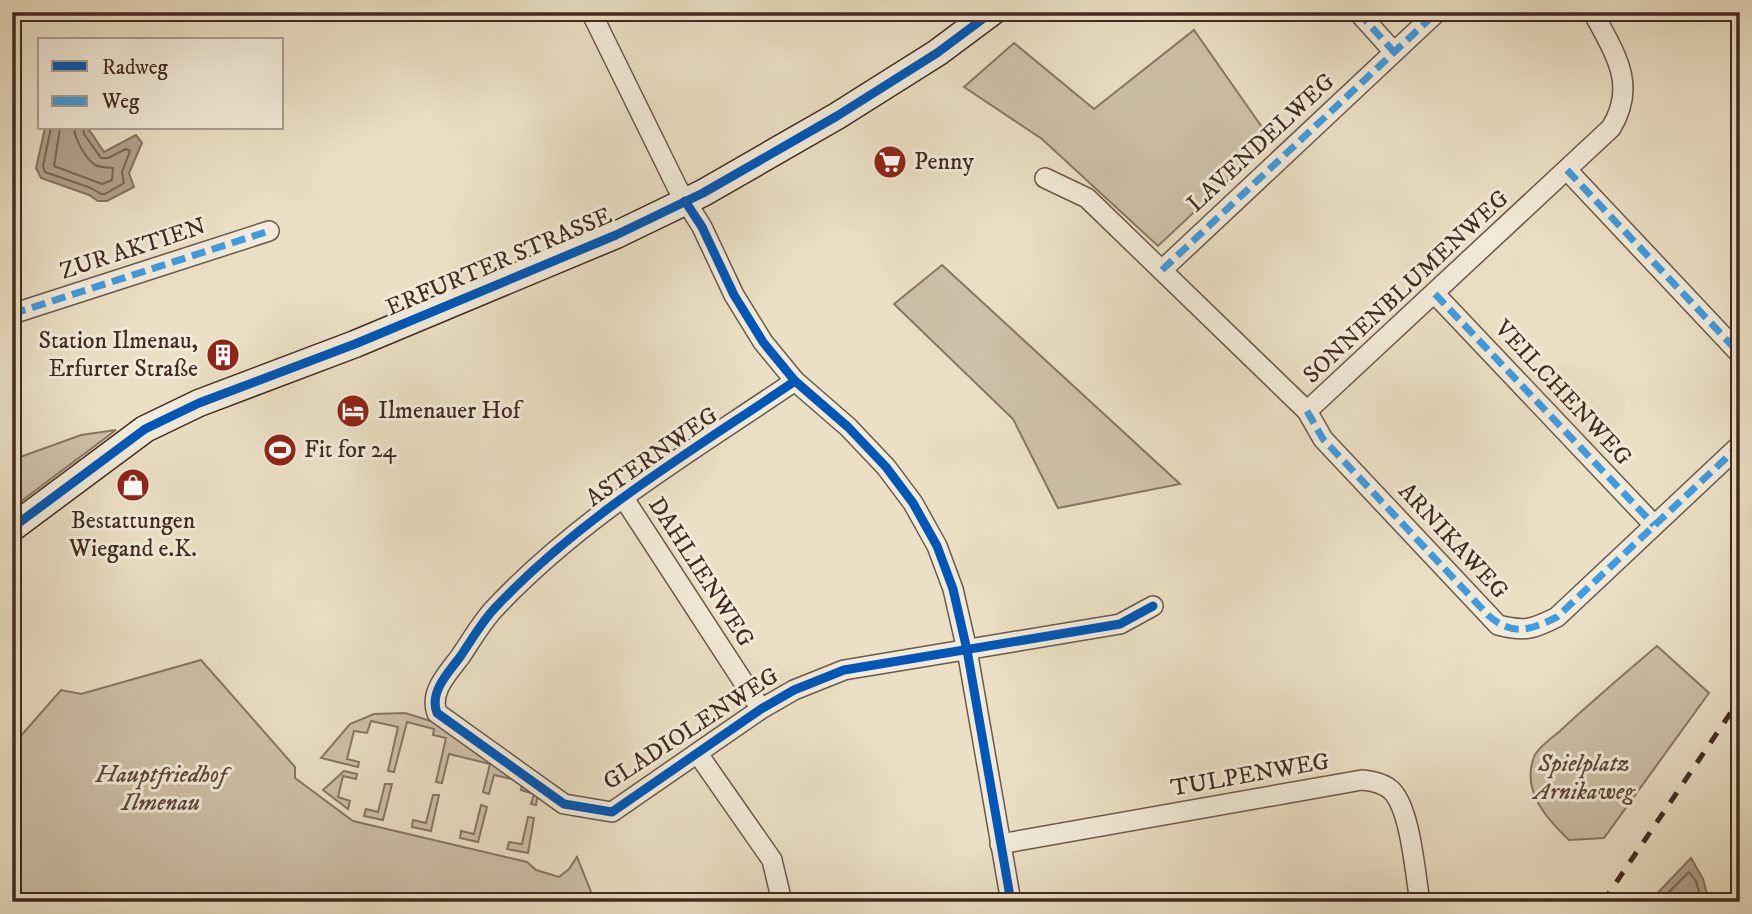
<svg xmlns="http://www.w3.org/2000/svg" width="1752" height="914" font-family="'IM FELL DW Pica',serif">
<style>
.green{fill:#cec1a9;stroke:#887664;stroke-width:2}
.water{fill:#b2a28d;stroke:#857261;stroke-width:2}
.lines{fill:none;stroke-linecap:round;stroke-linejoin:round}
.shore{stroke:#7a6656;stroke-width:2}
.stream{stroke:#857261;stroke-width:5}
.minor-casing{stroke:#6c5849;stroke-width:22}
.secondary-casing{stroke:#422a20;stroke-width:29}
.minor{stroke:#f2ebd9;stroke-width:19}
.secondary{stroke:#f2ebd9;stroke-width:26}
.rail{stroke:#422a20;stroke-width:5;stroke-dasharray:12 12;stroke-linecap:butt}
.quiet{stroke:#3f9ce0;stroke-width:7;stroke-dasharray:14 7;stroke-linecap:butt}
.cycleway-casing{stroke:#f2ebd9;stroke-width:13}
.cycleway{stroke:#0057b8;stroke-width:9}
.labels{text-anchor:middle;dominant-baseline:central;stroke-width:6;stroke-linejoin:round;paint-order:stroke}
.street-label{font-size:24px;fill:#422a20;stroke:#f2ebd9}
.poi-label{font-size:24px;fill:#422a20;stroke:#f2ebd9;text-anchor:start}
.park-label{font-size:24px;font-style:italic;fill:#5e483b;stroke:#f2ebd9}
</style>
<rect width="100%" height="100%" fill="#ebe0c5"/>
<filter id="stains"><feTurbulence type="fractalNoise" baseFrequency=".00286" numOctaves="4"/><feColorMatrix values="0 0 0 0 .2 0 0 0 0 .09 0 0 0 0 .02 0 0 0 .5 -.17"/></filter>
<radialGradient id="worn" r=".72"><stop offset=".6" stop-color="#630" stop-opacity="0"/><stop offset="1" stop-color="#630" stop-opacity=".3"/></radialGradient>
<!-- green -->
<g class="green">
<path d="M1194 30 1271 140 1158 246 1042 139 964 87 1014 43 1094 109Z"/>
<path d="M942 265 1180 484 1058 508 1013 419 894 304Z"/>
<path d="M116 430 12 508V460L81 435Z"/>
<path d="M1657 646 1709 693 1604 838 1569 840C1547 819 1521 791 1534 757 1537 748 1552 738 1560 731 1591 702 1624 674 1657 646Z"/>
<path d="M201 660 295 767V778L353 821 527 862 536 870 559 877 569 869 577 857 595 902H12V746L61 690 81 694Z"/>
<path d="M405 713 437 723 538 794 536 805 531 804 534 794 521 790 522 785 516 780 494 775 489 794 483 792 490 764 449 754 442 783 436 782 446 738 433 735 434 729 407 722 394 772 388 771 398 727 371 721 367 733 354 731 347 759 359 762 358 767 321 758 350 724 374 714Z"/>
<path d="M344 771 357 774 356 779 343 776 338 797 350 801 348 809 323 790Z"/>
<path d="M385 784H392L383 820 364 816 366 809 378 812Z"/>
<path d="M433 795H439L431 831 412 827 413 820 426 823Z"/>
<path d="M481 805 487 807 478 842 460 838 461 831 474 834Z"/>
<path d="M528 817 534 818 528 853 507 849 509 842 522 844Z"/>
</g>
<!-- water -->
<g class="water">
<path d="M45 128H85L90 131 104 152 136 135 142 143 129 173 134 187 107 201H98L89 195 41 178 36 168Z"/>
<path d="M1691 858 1703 879 1709 902H1649Z"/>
</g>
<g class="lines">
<!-- shore -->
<g class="shore">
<path d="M51 128 43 166 45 172 91 188 101 194H105L124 183 122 172 130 151 126 149 108 158H101L84 134 83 128"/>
<path d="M60 128 54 166 102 184 112 180 113 168C108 167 101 168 95 165 85 158 75 139 74 128"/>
<path d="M1659 902 1689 872 1696 881 1702 902"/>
</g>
<!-- stream -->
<path class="stream" d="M1734 902 1740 861"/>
<defs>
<g id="minor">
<path d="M591 12 677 187 702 227 734 295 763 342 795 381 848 427 886 467 913 503 937 546 953 589 967 650 1011 902"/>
<path d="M1358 12 1394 52"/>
<path d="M1567 170 1740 354"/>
<path d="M1045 178 1087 198 1307 411 1323 439 1498 625C1525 632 1534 629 1557 617L1740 445"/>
<path d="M1162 270 1437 12"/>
<path d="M1435 294 1654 525"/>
<path d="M12 314 269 231"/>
<path d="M795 381C692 451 580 517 494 609 481 623 471 641 460 657 448 673 429 692 437 713L564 804 612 812 761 709 794 690 844 670 1120 624 1153 606"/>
<path d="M1307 411 1611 128C1638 84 1614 53 1593 12"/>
<path d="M623 497 761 709"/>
<path d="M698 754 772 860 782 902"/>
<path d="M1000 844 1362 780C1373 781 1384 783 1392 791 1411 811 1415 874 1420 902"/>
</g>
<path id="secondary" d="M12 528 145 429 199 403 355 344 616 235 703 193 837 116 937 53 992 12"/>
</defs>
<!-- minor casing -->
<use href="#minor" class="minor-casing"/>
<!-- secondary casing -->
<use href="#secondary" class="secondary-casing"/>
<!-- minor -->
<use href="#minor" class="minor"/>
<!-- secondary -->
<use href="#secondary" class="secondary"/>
<!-- rail -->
<path class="rail" d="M1603 902 1740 699"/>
<!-- quiet -->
<g class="quiet">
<path d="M1358 12 1394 52"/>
<path d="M1594 13 1595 12"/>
<path d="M1567 170 1740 354"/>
<path d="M1162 270 1437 12"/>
<path d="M1435 294 1654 525"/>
<path d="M12 314 269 231"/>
<path d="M1307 411 1323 439 1488 615C1512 637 1531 630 1557 617L1740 445"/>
</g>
<defs>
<g id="cycleway">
<path d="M685 201 702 227 734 295 763 342 795 381 848 427 886 467 913 503 937 546 953 589 967 650 1011 902"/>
<path d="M795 381C692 451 580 517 494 609 481 623 471 641 460 657 448 673 429 692 437 713L564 804 612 812 761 709 794 690 844 670 1120 624 1153 606"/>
<path d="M12 528 145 429 199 403 355 344 616 235 703 193 837 116 937 53 992 12"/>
</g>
</defs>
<!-- cycleway casing -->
<use href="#cycleway" class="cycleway-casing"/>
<!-- cycleway -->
<use href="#cycleway" class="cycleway"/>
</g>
<!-- icons -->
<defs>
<symbol id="supermarket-disc" viewBox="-11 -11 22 22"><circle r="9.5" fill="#8f2418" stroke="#f2ebd9"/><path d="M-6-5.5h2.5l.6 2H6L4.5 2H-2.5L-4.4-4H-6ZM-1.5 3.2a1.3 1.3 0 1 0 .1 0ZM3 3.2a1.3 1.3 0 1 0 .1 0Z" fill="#fff"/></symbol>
<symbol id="building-disc" viewBox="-11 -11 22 22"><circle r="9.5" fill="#8f2418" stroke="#f2ebd9"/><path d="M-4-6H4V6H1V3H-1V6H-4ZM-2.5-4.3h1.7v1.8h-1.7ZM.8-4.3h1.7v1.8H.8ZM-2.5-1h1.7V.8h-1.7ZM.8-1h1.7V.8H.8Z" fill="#fff"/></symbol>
<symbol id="hotel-disc" viewBox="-11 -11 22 22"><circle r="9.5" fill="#8f2418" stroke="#f2ebd9"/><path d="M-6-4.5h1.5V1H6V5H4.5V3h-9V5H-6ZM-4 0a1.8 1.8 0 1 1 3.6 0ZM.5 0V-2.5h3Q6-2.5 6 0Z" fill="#fff"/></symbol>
<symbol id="stadium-disc" viewBox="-11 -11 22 22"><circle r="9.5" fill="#8f2418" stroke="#f2ebd9"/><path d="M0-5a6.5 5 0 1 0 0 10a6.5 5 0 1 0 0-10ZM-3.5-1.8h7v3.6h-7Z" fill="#fff"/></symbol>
<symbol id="shop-disc" viewBox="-11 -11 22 22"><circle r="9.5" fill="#8f2418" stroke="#f2ebd9"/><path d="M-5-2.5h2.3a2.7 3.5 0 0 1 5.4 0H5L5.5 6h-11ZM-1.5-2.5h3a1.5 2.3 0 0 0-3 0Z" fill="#fff"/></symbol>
</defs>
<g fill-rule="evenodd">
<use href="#supermarket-disc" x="871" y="143" width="38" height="38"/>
<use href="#building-disc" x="204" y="336" width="38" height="38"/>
<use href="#hotel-disc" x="334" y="392" width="38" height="38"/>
<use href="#stadium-disc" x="261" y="431" width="38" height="38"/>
<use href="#shop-disc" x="114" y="466" width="38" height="38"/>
</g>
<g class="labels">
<!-- street labels -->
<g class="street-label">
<text transform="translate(1261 143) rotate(-43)">LAVENDELWEG</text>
<text transform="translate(133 249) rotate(-18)">ZUR AKTIEN</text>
<text transform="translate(499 262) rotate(-23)">ERFURTER STRASSE</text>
<text transform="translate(1406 287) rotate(-43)">SONNENBLUMENWEG</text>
<text transform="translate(1563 393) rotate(47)">VEILCHENWEG</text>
<text transform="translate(652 457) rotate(-35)">ASTERNWEG</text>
<text transform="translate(1453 541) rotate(47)">ARNIKAWEG</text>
<text transform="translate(701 572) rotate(57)">DAHLIENWEG</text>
<text transform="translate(691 729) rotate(-33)">GLADIOLENWEG</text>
<text transform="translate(1250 775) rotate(-10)">TULPENWEG</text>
</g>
<!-- poi labels -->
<g class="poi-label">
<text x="914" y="162">Penny</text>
<text x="198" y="341" text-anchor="end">Station Ilmenau,<tspan x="198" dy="28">Erfurter Straße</tspan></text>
<text x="378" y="411">Ilmenauer Hof</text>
<text x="304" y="450">Fit for 24</text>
<text x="133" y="521" text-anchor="middle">Bestattungen<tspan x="133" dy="28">Wiegand e.K.</tspan></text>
</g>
<!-- park labels -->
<g class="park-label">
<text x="1584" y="764">Spielplatz<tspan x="1584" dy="28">Arnikaweg</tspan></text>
<text x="161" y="775">Hauptfriedhof<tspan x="161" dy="28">Ilmenau</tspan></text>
</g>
</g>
<!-- margin -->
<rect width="1752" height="914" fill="none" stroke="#ebe0c5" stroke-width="42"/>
<rect x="14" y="14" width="1724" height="886" fill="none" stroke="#422a20" stroke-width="3.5"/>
<rect x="21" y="21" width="1710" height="872" fill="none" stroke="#422a20" stroke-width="2"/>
<!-- legend -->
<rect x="38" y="38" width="245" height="91" fill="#f2ebd9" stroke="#ac9e8f" stroke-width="2"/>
<rect x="52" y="61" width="35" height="10" fill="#0057b8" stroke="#ac9e8f" stroke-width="2"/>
<text x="102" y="74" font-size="21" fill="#422a20">Radweg</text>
<rect x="52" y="96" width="35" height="10" fill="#3f9ce0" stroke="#ac9e8f" stroke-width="2"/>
<text x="102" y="108" font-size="21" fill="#422a20">Weg</text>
<rect width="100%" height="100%" filter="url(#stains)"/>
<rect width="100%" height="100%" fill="url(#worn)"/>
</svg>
